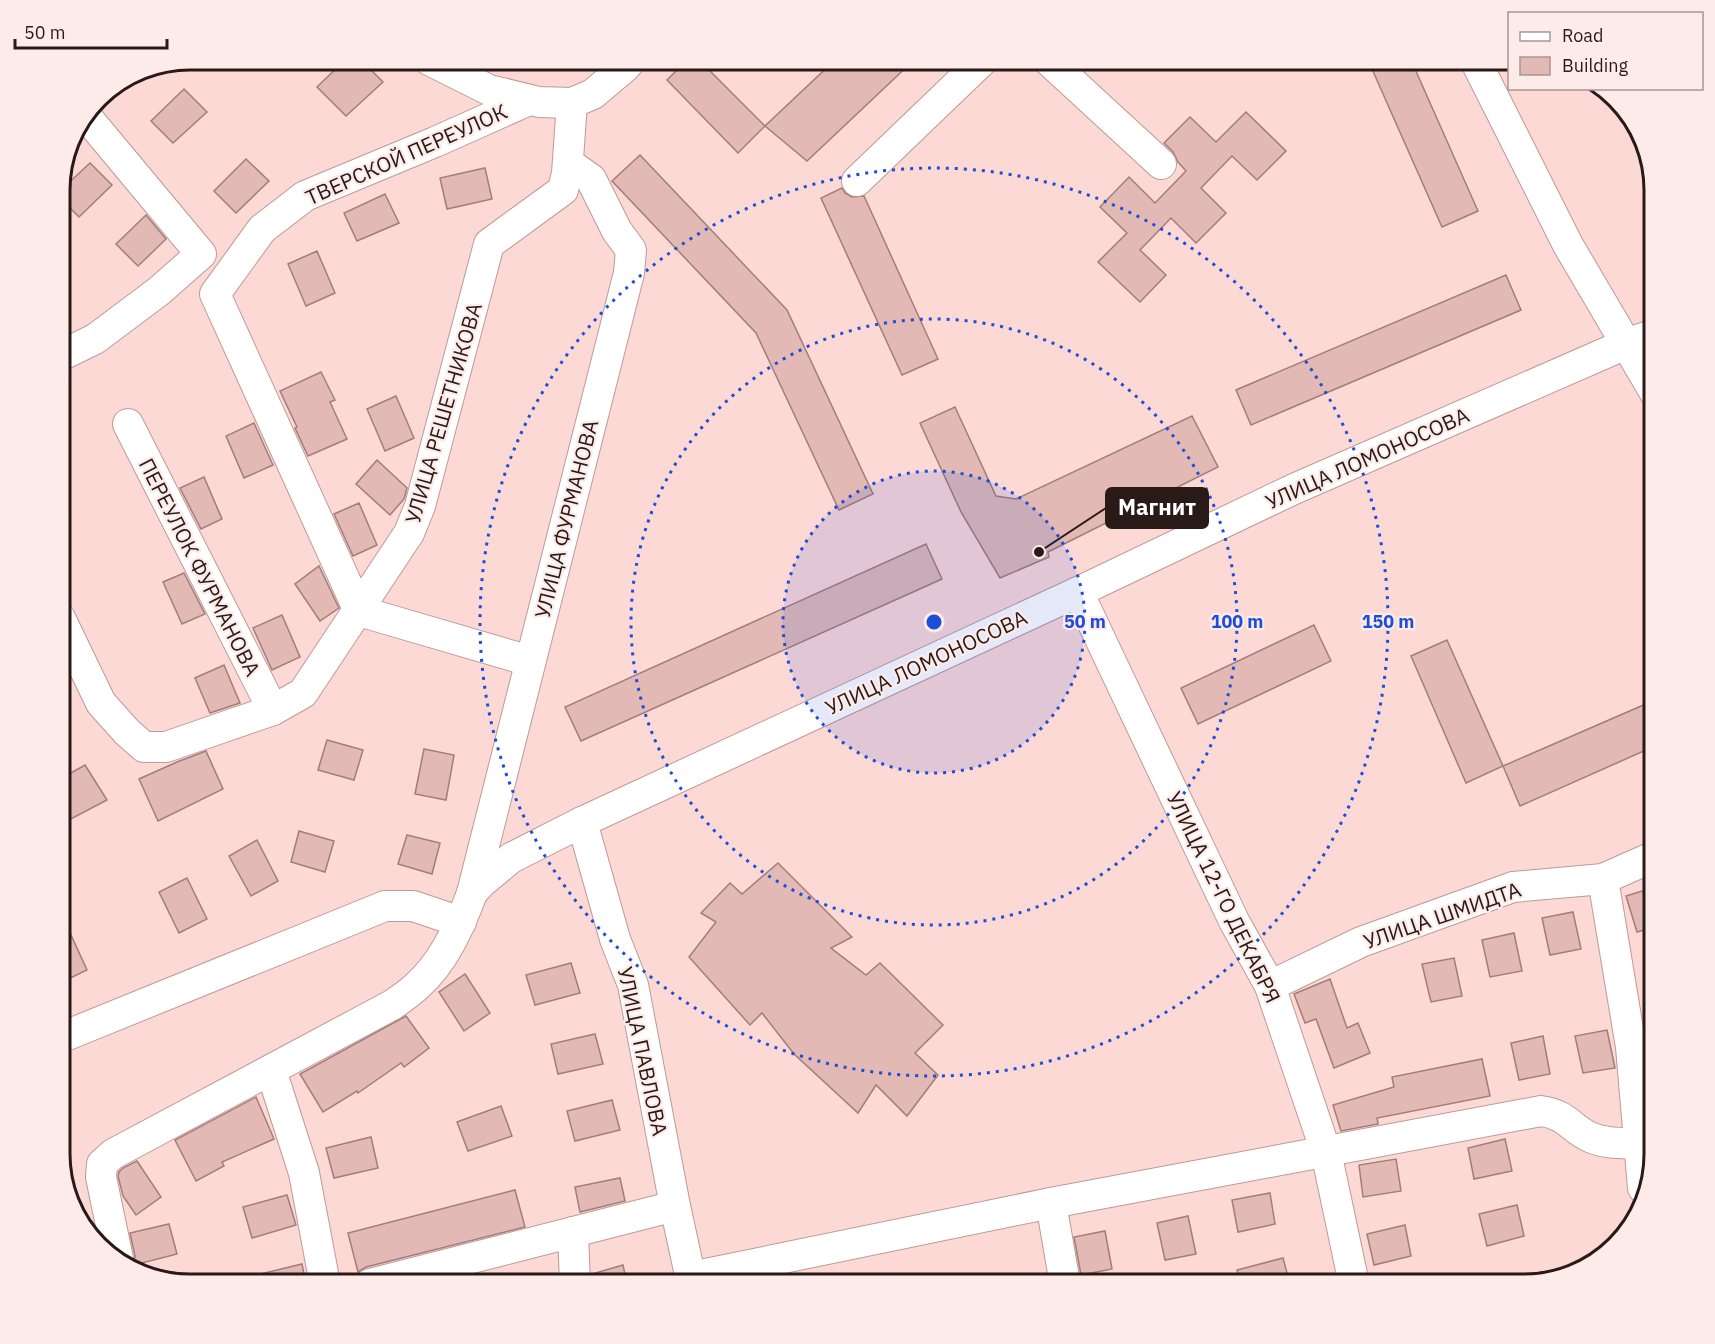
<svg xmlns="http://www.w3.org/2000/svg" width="1715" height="1344" font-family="'IBM Plex Sans',sans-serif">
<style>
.building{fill:#e2b9b4;stroke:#a37d79;stroke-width:1.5}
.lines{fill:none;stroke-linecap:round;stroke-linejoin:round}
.minor-casing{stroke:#c09994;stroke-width:32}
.minor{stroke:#fff;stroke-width:30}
.ring{fill:none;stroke:#1d4ed8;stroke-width:3;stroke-dasharray:3 6}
.labels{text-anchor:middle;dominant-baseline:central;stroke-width:4.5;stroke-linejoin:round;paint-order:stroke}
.street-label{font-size:21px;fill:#291a18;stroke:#fdebe9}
.rim{fill:none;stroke:#291a18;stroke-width:3}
.centre{fill:#1d4ed8;stroke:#fdebe9;stroke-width:3}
.ring-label{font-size:18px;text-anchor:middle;font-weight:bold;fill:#1d4ed8;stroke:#fdebe9;stroke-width:4.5;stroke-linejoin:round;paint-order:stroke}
.leader{fill:none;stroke:#291a18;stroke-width:2}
.callout-dot{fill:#291a18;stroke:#fdebe9;stroke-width:2}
.callout{fill:#291a18;stroke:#291a18;stroke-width:2}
.callout-label{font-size:22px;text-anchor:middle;font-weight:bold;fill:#fff}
</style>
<rect width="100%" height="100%" fill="#fcd9d5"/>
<!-- building -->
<g class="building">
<path d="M345 60H361L383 82 346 116 317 87Z"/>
<path d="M687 60H699L765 126 738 153 667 80Z"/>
<path d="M835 60H914L807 161 765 126Z"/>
<path d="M1368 60H1411L1478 211 1442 227Z"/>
<path d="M184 89 207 112 173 143 151 121Z"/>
<path d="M1246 112 1286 151 1257 180 1232 156 1201 188 1226 213 1196 243 1171 218 1140 250 1166 275 1140 302 1098 262 1127 233 1100 207 1129 177 1155 203 1186 171 1178 162 1173 152 1164 143 1190 117 1216 142Z"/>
<path d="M640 155 787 310 873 494 839 510 756 333 612 181Z"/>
<path d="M246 159 269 181 236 213 214 191Z"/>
<path d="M90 163 112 185 79 217 60 198V191Z"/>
<path d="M485 168 492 199 447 209 440 178Z"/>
<path d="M842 188 845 193 852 197 864 196 938 359 902 375 821 198Z"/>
<path d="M385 194 399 223 357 241 344 213Z"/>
<path d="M146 215 166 239 138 266 116 244Z"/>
<path d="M317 251 335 293 306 306 288 264Z"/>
<path d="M1506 275 1521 310 1251 425 1236 390Z"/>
<path d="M321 372 335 400 330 402 347 439 308 456 295 428 297 427 280 391Z"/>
<path d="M396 396 414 438 385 451 367 409Z"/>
<path d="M955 407 996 496 1016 499 1192 416 1218 467 1048 552 1049 557 1000 578 961 512 920 423Z"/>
<path d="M254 423 273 465 244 478 226 436Z"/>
<path d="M377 460 407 488 404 499 390 515 356 484Z"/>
<path d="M204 477 222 519 201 529 180 488Z"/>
<path d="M359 503 377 545 353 556 334 514Z"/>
<path d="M926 544 942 579 581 741 565 707Z"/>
<path d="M319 566 339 608 320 621 295 584Z"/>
<path d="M184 573 205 614 182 624 163 582Z"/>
<path d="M282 615 300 657 272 670 253 628Z"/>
<path d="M1314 625 1331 661 1198 724 1181 688Z"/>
<path d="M1447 640 1503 766 1466 783 1411 656Z"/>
<path d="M224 665 240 703 210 713 195 678Z"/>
<path d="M1655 700V746L1520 806 1503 766Z"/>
<path d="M327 740 363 750 354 780 318 770Z"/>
<path d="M424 749 454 755 446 800 415 794Z"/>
<path d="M206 751 223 789 158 821 139 779 177 762Z"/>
<path d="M85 765 107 800 69 820 60 802V779Z"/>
<path d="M299 831 334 841 325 872 291 862Z"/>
<path d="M407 835 440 843 432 874 398 864Z"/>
<path d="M257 840 278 881 251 896 229 856Z"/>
<path d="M778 863 852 937 831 948 866 975 880 963 943 1025 915 1053 938 1075 907 1116 876 1085 858 1113 794 1054 762 1013 750 1025 689 957 716 922 701 913 730 883 742 894Z"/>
<path d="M187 878 207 919 179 933 159 892Z"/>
<path d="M1655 887V927L1637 932 1626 896Z"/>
<path d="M60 911 87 970 60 983Z"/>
<path d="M1573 912 1581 949 1550 955 1542 918Z"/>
<path d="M1514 933 1522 971 1490 977 1482 940Z"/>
<path d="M1454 958 1462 996 1431 1002 1422 964Z"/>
<path d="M571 963 580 993 535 1005 526 975Z"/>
<path d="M465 974 490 1013 464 1031 439 992Z"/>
<path d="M1330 979 1347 1028 1358 1023 1370 1053 1334 1068 1316 1019 1305 1023 1294 994Z"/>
<path d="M406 1016 429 1048 404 1067 401 1063 358 1093 357 1091 323 1112 300 1074Z"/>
<path d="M1607 1030 1615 1068 1583 1073 1575 1036Z"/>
<path d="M595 1034 603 1064 558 1074 551 1044Z"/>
<path d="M1543 1036 1550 1074 1519 1080 1511 1043Z"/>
<path d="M1482 1059 1490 1096 1377 1118 1378 1124 1341 1131 1333 1105 1394 1087 1392 1077Z"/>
<path d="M256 1097 274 1139 222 1162 224 1166 196 1181 175 1140Z"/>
<path d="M612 1100 620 1130 575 1141 567 1111Z"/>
<path d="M501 1106 512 1136 468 1151 457 1122Z"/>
<path d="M371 1137 378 1168 334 1178 326 1148Z"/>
<path d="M1505 1139 1512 1171 1474 1179 1468 1148Z"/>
<path d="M1396 1159 1401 1191 1363 1197 1359 1165Z"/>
<path d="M137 1161 161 1197 136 1215 123 1196 118 1176 119 1172 123 1168Z"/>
<path d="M620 1178 625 1201 580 1212 575 1187Z"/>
<path d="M515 1190 525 1227 366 1267 358 1272 348 1233Z"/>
<path d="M1270 1193 1275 1224 1238 1232 1232 1200Z"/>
<path d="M287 1195 296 1225 252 1238 243 1207Z"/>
<path d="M1517 1205 1524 1236 1487 1246 1479 1214Z"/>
<path d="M1188 1216 1196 1254 1165 1260 1157 1223Z"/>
<path d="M169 1224 177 1254 134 1265 135 1256 130 1233Z"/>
<path d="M1405 1225 1411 1256 1374 1265 1367 1234Z"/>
<path d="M1105 1231 1112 1269 1081 1275 1074 1237Z"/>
<path d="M1283 1258 1290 1284H1241L1237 1270Z"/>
<path d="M302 1264 306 1284H244V1278Z"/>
<path d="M623 1265 627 1284H592V1274Z"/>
</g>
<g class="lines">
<defs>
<g id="minor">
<path d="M429 60 489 90 539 102 572 103 593 94 625 67 631 60"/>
<path d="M1048 60 1161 164"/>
<path d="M1475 60 1568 245 1655 393"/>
<path d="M529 100 435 142 305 196 262 229 215 294 359 611 530 661"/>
<path d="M857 181 983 60"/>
<path d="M60 356 95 339 159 291 201 254 86 116"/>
<path d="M128 424 273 710"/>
<path d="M1078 592 1234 921 1270 986 1326 1152 1354 1284"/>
<path d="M60 618 101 703 127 732 144 747H166L273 710 303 693 409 533 420 506 489 244 563 190 567 173 572 103"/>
<path d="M582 822 615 939 633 985 675 1206 692 1284"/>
<path d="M1603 879 1631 1047 1643 1188"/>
<path d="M472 893 481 883 511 858 582 822 1078 592 1294 489 1626 344 1655 334"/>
<path d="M1270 986 1361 942 1513 887 1603 879 1655 856"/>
<path d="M60 1038 385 906H413L461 922"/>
<path d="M271 1070 304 1173 325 1284"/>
<path d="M1051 1203 1065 1284"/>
<path d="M573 1232 575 1284"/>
<path d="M118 1259 101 1177 102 1164 113 1154 392 1005C401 999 410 993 418 985 444 962 460 926 472 893L629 273 631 250 617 231 591 179 568 163"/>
<path d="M691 1277 1051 1203 1541 1111C1569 1115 1570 1129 1592 1138 1606 1144 1624 1143 1640 1144"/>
<path d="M370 1284 675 1206"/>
</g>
</defs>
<!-- minor casing -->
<use href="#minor" class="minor-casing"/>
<!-- minor -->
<use href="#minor" class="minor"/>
</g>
<!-- distance rings -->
<circle cx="934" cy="622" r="151" fill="#1d4ed8" fill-opacity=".12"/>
<g class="ring">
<circle cx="934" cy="622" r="151"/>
<circle cx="934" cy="622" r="303"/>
<circle cx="934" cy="622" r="454"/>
</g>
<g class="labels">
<!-- street labels -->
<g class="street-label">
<text transform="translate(406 154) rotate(-24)">ТВЕРСКОЙ ПЕРЕУЛОК</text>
<text transform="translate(443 413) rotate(-74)">УЛИЦА РЕШЕТНИКОВА</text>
<text transform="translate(1367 458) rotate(-24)">УЛИЦА ЛОМОНОСОВА</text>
<text transform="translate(566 519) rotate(-76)">УЛИЦА ФУРМАНОВА</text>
<text transform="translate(200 567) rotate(63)">ПЕРЕУЛОК ФУРМАНОВА</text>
<text transform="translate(926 662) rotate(-25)">УЛИЦА ЛОМОНОСОВА</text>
<text transform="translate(1224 897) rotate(64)">УЛИЦА 12-ГО ДЕКАБРЯ</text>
<text transform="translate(1442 915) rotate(-19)">УЛИЦА ШМИДТА</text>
<text transform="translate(643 1051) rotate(78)">УЛИЦА ПАВЛОВА</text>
</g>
</g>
<!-- crop -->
<path d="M0 0H1715V1344H0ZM190 70H1524A120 120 0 0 1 1644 190V1154A120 120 0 0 1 1524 1274H190A120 120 0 0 1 70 1154V190A120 120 0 0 1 190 70Z" fill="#fdebe9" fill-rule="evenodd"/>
<path class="rim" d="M190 70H1524A120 120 0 0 1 1644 190V1154A120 120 0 0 1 1524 1274H190A120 120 0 0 1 70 1154V190A120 120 0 0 1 190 70Z"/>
<circle cx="934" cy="622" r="9" class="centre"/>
<g class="ring-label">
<text x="1085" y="628">50 m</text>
<text x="1237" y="628">100 m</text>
<text x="1388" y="628">150 m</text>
</g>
<!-- callouts -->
<path class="leader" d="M1039 552L1106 508"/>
<circle class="callout-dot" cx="1039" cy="552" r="6"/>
<rect class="callout" x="1106" y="488" width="102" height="40" rx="6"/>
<g class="callout-label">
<text x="1157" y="515">Магнит</text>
</g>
<!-- legend -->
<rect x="1508" y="12" width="195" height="78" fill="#fdebe9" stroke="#a89795" stroke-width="1.5"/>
<rect x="1520" y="32" width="30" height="9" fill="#ffffff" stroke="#a89795" stroke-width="1.5"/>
<text x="1562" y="42" font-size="18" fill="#291a18">Road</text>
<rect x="1520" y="57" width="30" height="18" fill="#e2b9b4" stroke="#a89795" stroke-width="1.5"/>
<text x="1562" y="72" font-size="18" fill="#291a18">Building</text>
<!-- scale -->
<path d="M15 39v9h152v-9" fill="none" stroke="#291a18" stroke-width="3"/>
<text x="24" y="39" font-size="18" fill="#291a18" stroke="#fdebe9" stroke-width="4.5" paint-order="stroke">50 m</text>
</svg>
